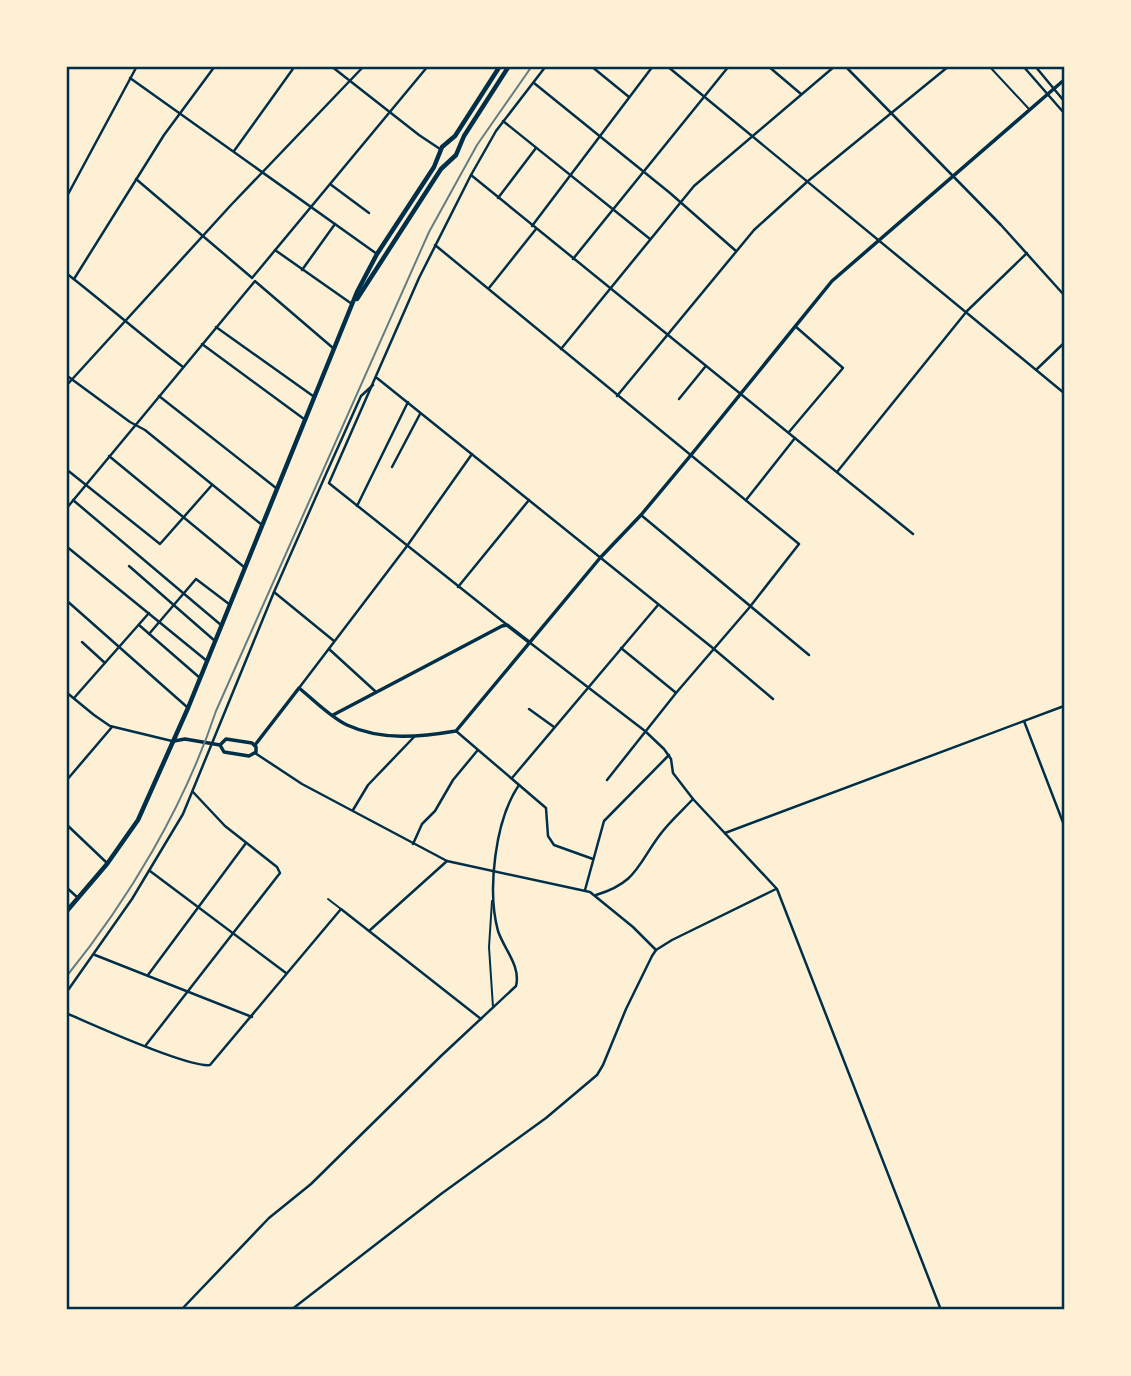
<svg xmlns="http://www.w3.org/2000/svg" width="1131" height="1376" font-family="Lato,sans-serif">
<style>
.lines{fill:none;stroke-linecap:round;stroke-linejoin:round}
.service{stroke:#003049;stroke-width:2}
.pedestrian{stroke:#003049;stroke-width:2.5}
.minor{stroke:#003049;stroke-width:2.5}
.tertiary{stroke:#003049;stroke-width:3.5}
.primary{stroke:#003049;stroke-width:4.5}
.rail{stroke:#657d81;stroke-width:2}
.neatline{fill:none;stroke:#003049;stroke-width:2.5}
</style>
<rect width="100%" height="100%" fill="#fdf0d5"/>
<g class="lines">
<!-- service -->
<g class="service">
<path d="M989 66 1029 109"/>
<path d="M328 899 341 909"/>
<path d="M492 901 489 947 493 1007"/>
</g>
<!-- pedestrian -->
<path class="pedestrian" d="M503 121 650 239"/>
<!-- minor -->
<g class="minor">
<path d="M331 66 419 135 440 149"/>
<path d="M591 66 629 97"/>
<path d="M667 66 1064 393"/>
<path d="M768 66 801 94"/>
<path d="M845 66 1001 225 1064 295"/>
<path d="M1023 66 1064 113"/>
<path d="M1035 66 1064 101"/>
<path d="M130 78 377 254"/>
<path d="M534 83 670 193 736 251"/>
<path d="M234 151 295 66"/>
<path d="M471 175 913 534"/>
<path d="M136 179 251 277"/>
<path d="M330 184 369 213"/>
<path d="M66 198 137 66"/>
<path d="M498 198 536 148"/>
<path d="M532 226 653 66"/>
<path d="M435 245 799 544 749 608 676 693 607 780"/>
<path d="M275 250 352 304"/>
<path d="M573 259 729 66"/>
<path d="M302 270 335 224"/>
<path d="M66 273C106 304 143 337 183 367"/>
<path d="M252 278 428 66"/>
<path d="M74 279 164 135 215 66"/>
<path d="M256 282 333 348"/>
<path d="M489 288 536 229"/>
<path d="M216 327 313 396"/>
<path d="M202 344 304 419"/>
<path d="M561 349 694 186 835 66"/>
<path d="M1037 369 1064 343"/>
<path d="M66 375 130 422 145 430 262 525"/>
<path d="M377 378 714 649 773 699"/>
<path d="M66 386 231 205 364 66"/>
<path d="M159 396 276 488"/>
<path d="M617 396 754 230 808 181 949 66"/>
<path d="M679 399 705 367"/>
<path d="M789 432 843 368 795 326"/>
<path d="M109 456 244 567"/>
<path d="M392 467 420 414"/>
<path d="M66 469 160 544 212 485"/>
<path d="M837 472 967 311 1027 253"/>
<path d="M329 483 419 278 471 175 496 131 546 66"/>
<path d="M330 484 506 624"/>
<path d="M73 500 221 625"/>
<path d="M746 500 795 438"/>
<path d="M357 506 408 402"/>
<path d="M66 509 255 281"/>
<path d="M641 515 809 655"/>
<path d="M66 546 207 661"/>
<path d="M129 566 215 641"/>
<path d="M458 587 529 500"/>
<path d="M274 592 334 641"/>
<path d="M66 600 187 707"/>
<path d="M139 625 200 678"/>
<path d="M66 630H67"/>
<path d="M149 634 196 579 229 604"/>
<path d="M82 642 105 663"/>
<path d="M529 642 645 731 664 749 671 759 673 773 693 799 777 889 941 1310"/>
<path d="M621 648 675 692"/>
<path d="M329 649 375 691"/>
<path d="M299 688 407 546 472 454"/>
<path d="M66 692 94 715 110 726 172 741"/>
<path d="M74 698 149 613"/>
<path d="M529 709 554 727"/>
<path d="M1024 721 1064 825"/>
<path d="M456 731 546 808 548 836 554 845 593 859"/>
<path d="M255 753 302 784 447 861 590 892 633 927 656 950"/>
<path d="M512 778 658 605"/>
<path d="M66 781 112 727"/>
<path d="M353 810 368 785 414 737"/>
<path d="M66 824 107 863"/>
<path d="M725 833 1064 706"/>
<path d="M413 844 422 824 435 811 453 780 477 751"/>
<path d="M150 871 286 973"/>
<path d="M66 887 77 897"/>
<path d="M585 890 604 821 669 755"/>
<path d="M596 895C636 883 637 866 659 836 669 822 682 811 693 799"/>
<path d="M369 931 447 861"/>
<path d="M95 955 252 1017"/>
<path d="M148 975 246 843"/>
<path d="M66 993 132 899 183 814 274 592 326 474 361 396 373 385"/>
<path d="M66 1013C91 1024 188 1068 210 1065L341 909 481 1019"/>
<path d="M146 1045 280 873 277 867 225 826 193 792"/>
<path d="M181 1310 269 1218 311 1184 441 1056 516 986C521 966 504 949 498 931 487 890 495 820 519 785"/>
<path d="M291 1310 441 1194 546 1118 597 1075 603 1065 626 1009 652 956 656 950 672 940 776 889"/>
</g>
<!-- tertiary -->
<g class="tertiary">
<path d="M333 715 502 626 507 625 529 642"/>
<path d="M226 739 252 743 256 747V752L249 756 224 752 220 745Z"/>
<path d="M174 741 185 739 220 745"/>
<path d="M255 745 299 688C314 700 330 717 347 725 382 741 420 737 456 731L600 558 641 515 691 455 832 281 1064 80"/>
</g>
<!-- primary -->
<g class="primary">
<path d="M357 299 441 169 456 155 464 136 509 66"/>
<path d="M66 912 107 864 138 820 188 708 357 292 377 254 434 167 442 147 455 136 500 66"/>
</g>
<!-- rail -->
<path class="rail" d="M66 977C129 899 184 807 216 711L429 232 477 145 532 66"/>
</g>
<!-- border -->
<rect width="1131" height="1376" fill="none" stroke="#fdf0d5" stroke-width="136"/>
<rect x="68" y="68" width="995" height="1240" class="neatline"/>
</svg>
